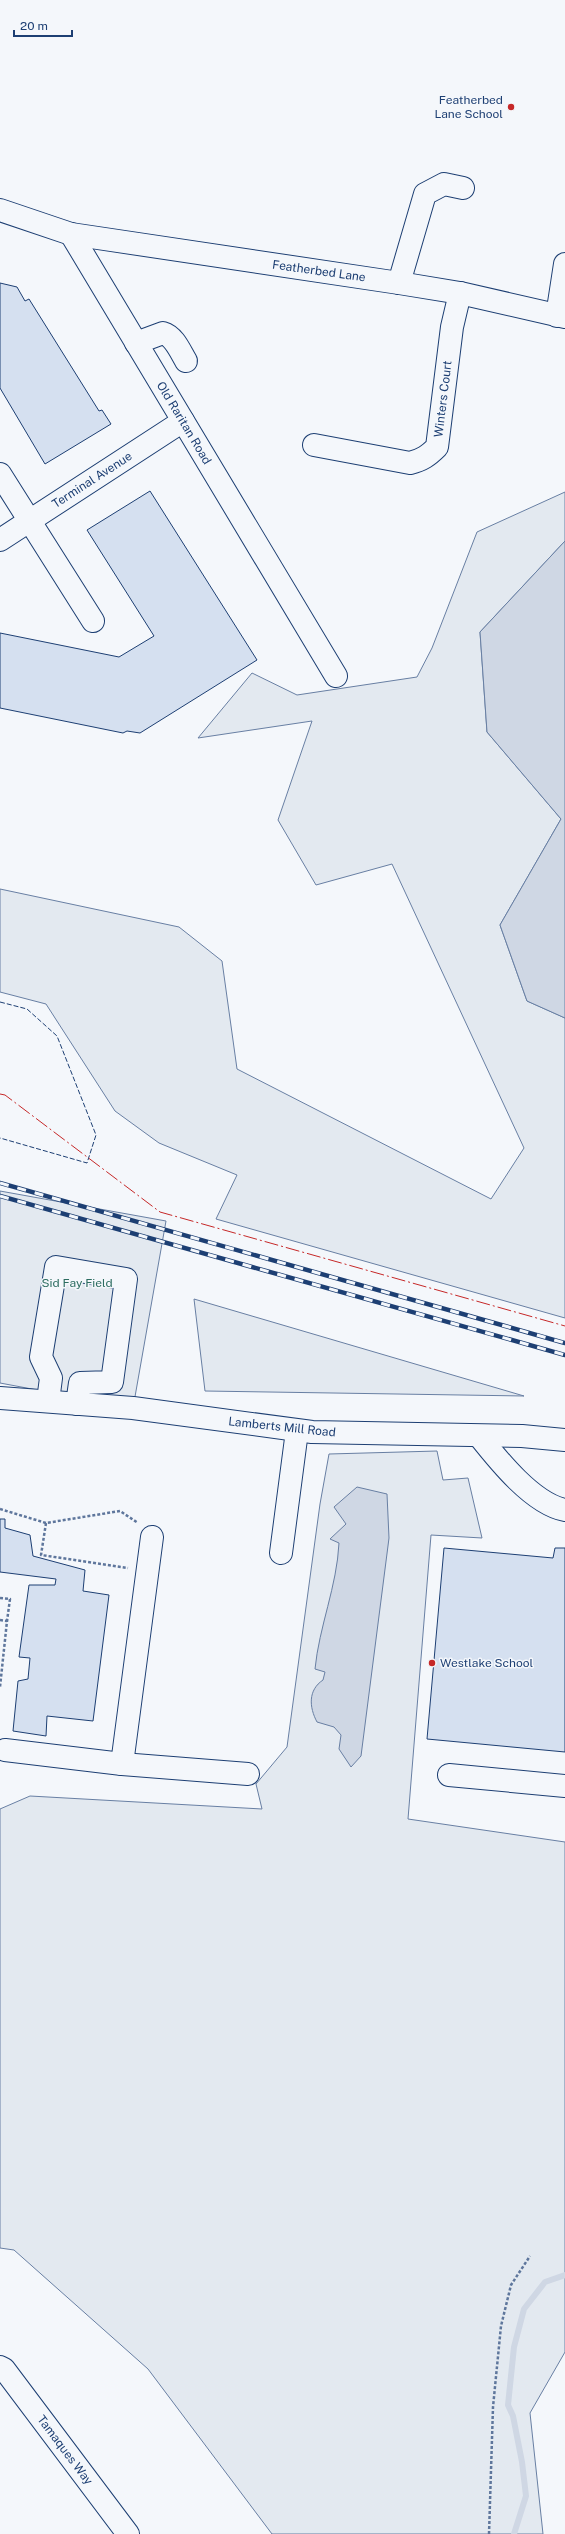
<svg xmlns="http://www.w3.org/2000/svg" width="565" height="2534" font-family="'Public Sans',sans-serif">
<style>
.green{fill:#e3e9f0;stroke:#687fa3}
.water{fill:#cfd7e4;stroke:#687fa3}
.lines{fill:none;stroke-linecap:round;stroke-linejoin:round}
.stream{stroke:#cfd7e4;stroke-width:6}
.building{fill:#d5e0f0;stroke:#1d3f73}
.minor-casing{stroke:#1d3f73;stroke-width:24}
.path{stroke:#5e769c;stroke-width:2.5;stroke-dasharray:3 2;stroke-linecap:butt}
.minor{stroke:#f4f7fb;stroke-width:22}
.rail-casing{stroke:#1d3f73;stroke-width:4.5}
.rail{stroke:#f4f7fb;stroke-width:3;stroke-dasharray:9;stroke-linecap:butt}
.fence{stroke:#1d3f73;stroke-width:1;stroke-dasharray:5 2;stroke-linecap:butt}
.power{stroke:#c62828;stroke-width:1;stroke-dasharray:14 3 2 3;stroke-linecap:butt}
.poi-dot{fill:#c62828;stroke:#f4f7fb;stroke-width:1.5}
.labels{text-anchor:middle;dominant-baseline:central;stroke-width:3;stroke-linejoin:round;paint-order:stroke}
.poi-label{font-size:12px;fill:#1d3f73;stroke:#f4f7fb;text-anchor:end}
.street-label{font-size:12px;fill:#1d3f73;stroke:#f4f7fb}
.park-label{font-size:12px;fill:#2c6c60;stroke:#f4f7fb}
</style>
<rect width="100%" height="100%" fill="#f4f7fb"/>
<!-- green -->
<g class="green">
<path d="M565 492V541L480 632 487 732 561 819 500 925 527 1001 565 1018V1318L216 1219 237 1175 159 1143 115 1111 46 1004 0 992V889L179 927 222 961 237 1069 491 1199 524 1148 392 864 316 885 278 820 312 721 198 738 252 673 297 695 417 677 432 648 477 532Z"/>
<path d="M0 1191 166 1221 133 1408 0 1383Z"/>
<path d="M194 1299 524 1396 205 1391Z"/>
<path d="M437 1451 443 1480 468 1478 482 1538 431 1535 408 1819 565 1842V2352L530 2413 543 2534H272L148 2369 14 2250 0 2248V1809L30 1796 262 1809 256 1784 287 1747 320 1504 329 1454Z"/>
</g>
<!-- water -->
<g class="water">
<path d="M565 541V1018L527 1001 500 925 561 819 487 732 480 632Z"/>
<path d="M357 1487 387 1494 389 1538 361 1756 351 1767 339 1749 341 1735 334 1727 317 1722C309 1707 308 1690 323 1680L325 1672 315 1669C319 1627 337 1586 339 1543L330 1539 346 1524 334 1507Z"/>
</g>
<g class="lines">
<!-- stream -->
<path class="stream" d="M514 2534 526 2496 522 2462 513 2416 508 2405 514 2347 524 2309 545 2282 565 2275"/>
</g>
<!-- building -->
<g class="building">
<path d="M0 283 17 287 25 301 29 299 99 411 102 410 111 424 45 464 0 388Z"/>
<path d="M150 491 257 660 140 733 127 731 123 733 0 708V633L119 657 154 636 87 530Z"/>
<path d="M0 1519H5V1528L30 1535 33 1556 85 1570 83 1591 109 1595 93 1721 47 1716 46 1736 13 1731 18 1681 28 1679 30 1658 19 1657 29 1585H55L56 1579 0 1572Z"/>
<path d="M444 1548 553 1558 555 1548H565V1752L427 1739Z"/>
</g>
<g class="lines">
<defs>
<g id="minor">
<path d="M0 210 71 234 399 283 460 293 565 317"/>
<path d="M71 234 336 676"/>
<path d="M399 283 425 194 444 184 463 188"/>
<path d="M557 316 565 264"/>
<path d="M136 343 163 333C174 336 180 351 186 361"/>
<path d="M314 445 410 463C422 460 428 456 437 447L452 327 460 293"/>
<path d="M0 474 93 621"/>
<path d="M0 540 183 421"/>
<path d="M0 1398 133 1408 312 1432 522 1436 565 1440"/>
<path d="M48 1401 51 1378 41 1357 56 1267 126 1279 112 1382 80 1383 77 1404"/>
<path d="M479 1436C498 1460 533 1504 565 1510"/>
<path d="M281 1553 297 1431"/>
<path d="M5 1750 122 1764 152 1537"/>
<path d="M122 1764 248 1774"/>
<path d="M449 1775 565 1786"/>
<path d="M0 2367 4 2369 128 2534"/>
</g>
</defs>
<!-- minor casing -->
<use href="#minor" class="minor-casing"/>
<!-- path -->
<g class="path">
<path d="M0 1509 46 1523 120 1511 138 1523"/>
<path d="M46 1523 41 1555 128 1568"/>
<path d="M0 1598 10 1599 7 1621"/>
<path d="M0 1620 7 1621 0 1687"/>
<path d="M489 2534 493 2407 501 2326 511 2285 530 2256"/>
</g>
<!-- minor -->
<use href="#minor" class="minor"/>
<defs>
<g id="rail">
<path d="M0 1183 565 1343"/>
<path d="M0 1196 565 1355"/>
</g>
</defs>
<!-- rail casing -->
<use href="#rail" class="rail-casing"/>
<!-- rail -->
<use href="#rail" class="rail"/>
<!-- fence -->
<path class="fence" d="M0 1002 27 1009 57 1036 96 1135 87 1163 0 1138"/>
<!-- power -->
<path class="power" d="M0 1094 5 1095 160 1212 565 1326"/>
</g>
<!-- markers -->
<g class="poi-dot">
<circle cx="511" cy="107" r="4"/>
<circle cx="432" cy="1663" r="4"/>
</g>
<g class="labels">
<!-- poi labels -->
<g class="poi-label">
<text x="503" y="100">Featherbed<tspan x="503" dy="14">Lane School</tspan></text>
<text x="440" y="1663" text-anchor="start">Westlake School</text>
</g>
<!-- street labels -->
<g class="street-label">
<text transform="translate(319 271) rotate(8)">Featherbed Lane</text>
<text transform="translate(443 399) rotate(-83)">Winters Court</text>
<text transform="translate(184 423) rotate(59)">Old Raritan Road</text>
<text transform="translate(92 480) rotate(-33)">Terminal Avenue</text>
<text transform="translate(282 1427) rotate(6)">Lamberts Mill Road</text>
<text transform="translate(65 2450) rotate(53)">Tamaques Way</text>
</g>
<!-- park labels -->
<g class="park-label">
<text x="77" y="1283">Sid Fay Field</text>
</g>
</g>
<!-- scale -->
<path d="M14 30v6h58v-6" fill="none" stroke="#1d3f73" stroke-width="2"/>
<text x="20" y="30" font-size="12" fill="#1d3f73" stroke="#f4f7fb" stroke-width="3" paint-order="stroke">20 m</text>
</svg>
